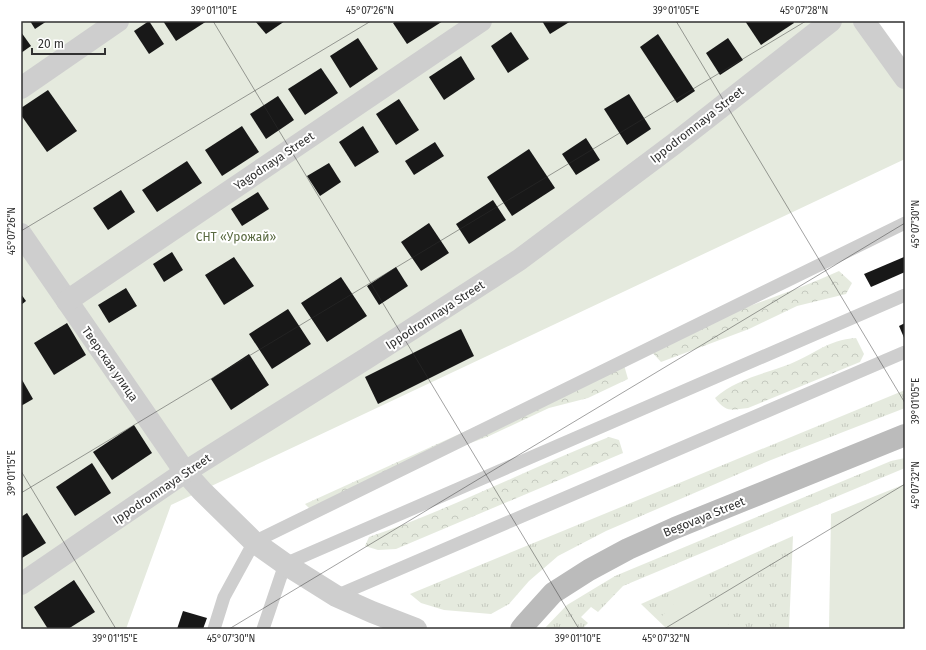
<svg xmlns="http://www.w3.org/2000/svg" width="926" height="650" font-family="'Fira Sans',sans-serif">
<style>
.grass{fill:url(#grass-tufts)}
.forest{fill:url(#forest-crowns)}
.green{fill:#e5eade}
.building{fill:#181818}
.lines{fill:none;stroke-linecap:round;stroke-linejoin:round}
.lane{stroke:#cecece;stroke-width:13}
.street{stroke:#cecece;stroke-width:22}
.secondary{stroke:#bbb;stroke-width:22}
.ticks{fill:none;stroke:#313131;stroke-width:1;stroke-opacity:0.45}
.labels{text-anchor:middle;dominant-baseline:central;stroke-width:4;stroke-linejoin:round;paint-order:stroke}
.street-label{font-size:12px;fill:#313131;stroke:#fff}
.park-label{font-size:12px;fill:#596a41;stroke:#fff}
.neatline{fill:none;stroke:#313131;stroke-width:1.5}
.ticks-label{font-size:10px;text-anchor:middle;fill:#313131}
</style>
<defs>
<pattern id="grass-tufts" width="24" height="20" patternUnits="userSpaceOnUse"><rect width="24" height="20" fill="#e5eade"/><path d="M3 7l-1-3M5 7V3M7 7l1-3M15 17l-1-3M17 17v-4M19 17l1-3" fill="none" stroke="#c5c9bf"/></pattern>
<pattern id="forest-crowns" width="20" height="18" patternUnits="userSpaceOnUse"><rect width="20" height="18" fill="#e5eade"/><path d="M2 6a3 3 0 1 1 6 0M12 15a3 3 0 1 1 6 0" fill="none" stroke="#c5c9bf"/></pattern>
</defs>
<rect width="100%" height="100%" fill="#fff"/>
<!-- grass -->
<g class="grass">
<path d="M905 390V408L771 460 606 531 558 556 529 581 509 604 491 614 444 610 421 603 410 594Z"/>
<path d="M905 458V468L623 586 598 612 591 607 581 617 588 623 582 629H544L567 605 615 576 891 461Z"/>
<path d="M793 536 789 629H667L641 604Z"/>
</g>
<!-- forest -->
<g class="forest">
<path d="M839 271 852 283 846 294 797 306 749 329 661 362 650 350C659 345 669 339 679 334 731 310 787 295 839 271Z"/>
<path d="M856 338 864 354 860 362 748 408C732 410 726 413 715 398 736 379 764 374 790 364 815 354 827 340 856 338Z"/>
<path d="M624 365 628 379 588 398 549 408 487 437 440 454 314 513 305 504 563 387Z"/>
<path d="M609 437 619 440 623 453 396 549 378 550 365 546 369 537C451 509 528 469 609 437Z"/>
</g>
<!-- green -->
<g class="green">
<path d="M21 21H873L905 66V159L171 505 126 629H21Z"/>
<path d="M905 484V629H829L831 514Z"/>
<path d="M690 587 733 629H669L659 619Z"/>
</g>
<!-- building -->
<g class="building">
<path d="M30 21H47L35 29Z"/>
<path d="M149 21 164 44 149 54 134 31Z"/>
<path d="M163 21H207L176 41Z"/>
<path d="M255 21H285L266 34Z"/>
<path d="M396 21H443L407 44 393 23Z"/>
<path d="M542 21H571L550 34Z"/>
<path d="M745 21H793L794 23 761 45Z"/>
<path d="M21 32 31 46 21 53Z"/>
<path d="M511 32 529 59 508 73 491 46Z"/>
<path d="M658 34 695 91 677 103 640 47Z"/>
<path d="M358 38 378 69 350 88 330 56Z"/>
<path d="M728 38 743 60 720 75 706 53Z"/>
<path d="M461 56 475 79 444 100 429 77Z"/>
<path d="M321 68 338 93 305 115 288 89Z"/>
<path d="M48 90 77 131 47 152 21 115V108Z"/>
<path d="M629 94 651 129 627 145 604 109Z"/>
<path d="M278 96 294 120 266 139 250 114Z"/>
<path d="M399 99 419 130 396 145 376 114Z"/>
<path d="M242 126 259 152 222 176 205 150Z"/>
<path d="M363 126 379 152 355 167 339 142Z"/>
<path d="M586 138 600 160 576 175 562 154Z"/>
<path d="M435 142 444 156 414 175 405 161Z"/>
<path d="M529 149 555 188 512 216 487 177Z"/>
<path d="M187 161 202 183 157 212 142 190Z"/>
<path d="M329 163 341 182 320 196 307 176Z"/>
<path d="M121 190 135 212 108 230 93 208Z"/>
<path d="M258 192 269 209 242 226 231 209Z"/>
<path d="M493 200 506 220 469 244 456 224Z"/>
<path d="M429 223 449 253 421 271 401 242Z"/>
<path d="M172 252 183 270 164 282 153 264Z"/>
<path d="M234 257 254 286 224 305 205 275Z"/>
<path d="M904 257 905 272 871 287 864 274Z"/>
<path d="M396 267 408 286 379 305 367 286Z"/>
<path d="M341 277 367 316 327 342 301 303Z"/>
<path d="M126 288 137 306 109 323 98 305Z"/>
<path d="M21 294 26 301 21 305Z"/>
<path d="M288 309 311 344 272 369 249 334Z"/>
<path d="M67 323 86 355 54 375 34 343Z"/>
<path d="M905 323V340L899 326Z"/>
<path d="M461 329 474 356 378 404 365 377Z"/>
<path d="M249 354 269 385 231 410 211 379Z"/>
<path d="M21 378 33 399 21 406Z"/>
<path d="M134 425 152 453 112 480 93 452Z"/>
<path d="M92 463 111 493 75 516 56 487Z"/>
<path d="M27 513 46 543 22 558 21 517Z"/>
<path d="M74 580 95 612 68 629H48L34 607Z"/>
<path d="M183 611 207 618 203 629H177Z"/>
</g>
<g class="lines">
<!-- lane -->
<g class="lane">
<path d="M336 596 905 352"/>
<path d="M214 629 224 597 254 542 905 223"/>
<path d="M263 629 285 564 905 295"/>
</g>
<!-- street -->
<g class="street">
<path d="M864 21 905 78"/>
<path d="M21 88 118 21"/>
<path d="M21 234 185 472 202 491 254 542 285 564 336 596 372 612 416 629"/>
<path d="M67 301 481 21"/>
<path d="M21 584 185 472 367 358 519 260 674 144 831 21"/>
</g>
<!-- secondary -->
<path class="secondary" d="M521 629 525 624 553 593 589 570 628 549 675 528 905 435"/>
</g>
<!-- ticks -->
<path class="ticks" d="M213 21 579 629M676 21 905 403M21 231 371 21M21 471 116 629M21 493 806 21M229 629 905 223M664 629 905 484"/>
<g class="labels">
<!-- street labels -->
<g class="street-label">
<text transform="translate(697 125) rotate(-38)">Ippodromnaya Street</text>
<text transform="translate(274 161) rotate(-34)">Yagodnaya Street</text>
<text transform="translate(435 315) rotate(-33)">Ippodromnaya Street</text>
<text transform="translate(110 364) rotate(55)">Тверская улица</text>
<text transform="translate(162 489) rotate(-34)">Ippodromnaya Street</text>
<text transform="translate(704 517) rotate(-22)">Begovaya Street</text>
</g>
<!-- park labels -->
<g class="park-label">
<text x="236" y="237">СНТ «Урожай»</text>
</g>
</g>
<!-- border -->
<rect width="926" height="650" fill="none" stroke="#ffffff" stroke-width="44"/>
<!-- scale -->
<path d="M32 48v6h73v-6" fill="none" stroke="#313131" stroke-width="2"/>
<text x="38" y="48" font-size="12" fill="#313131" stroke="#ffffff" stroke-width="3" paint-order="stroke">20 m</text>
<rect x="22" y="22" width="882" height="606" class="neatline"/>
<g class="ticks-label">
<text x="214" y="14">39°01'10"E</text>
<text x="370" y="14">45°07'26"N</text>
<text x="676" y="14">39°01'05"E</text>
<text x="804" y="14">45°07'28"N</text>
<text transform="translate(915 224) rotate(-90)" y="4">45°07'30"N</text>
<text transform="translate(11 231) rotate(-90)" y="4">45°07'26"N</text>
<text transform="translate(915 401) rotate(-90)" y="4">39°01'05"E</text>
<text transform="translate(11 473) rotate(-90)" y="4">39°01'15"E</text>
<text transform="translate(915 485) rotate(-90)" y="4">45°07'32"N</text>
<text x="115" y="642">39°01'15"E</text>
<text x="231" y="642">45°07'30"N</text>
<text x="578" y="642">39°01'10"E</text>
<text x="666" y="642">45°07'32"N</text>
</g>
</svg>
